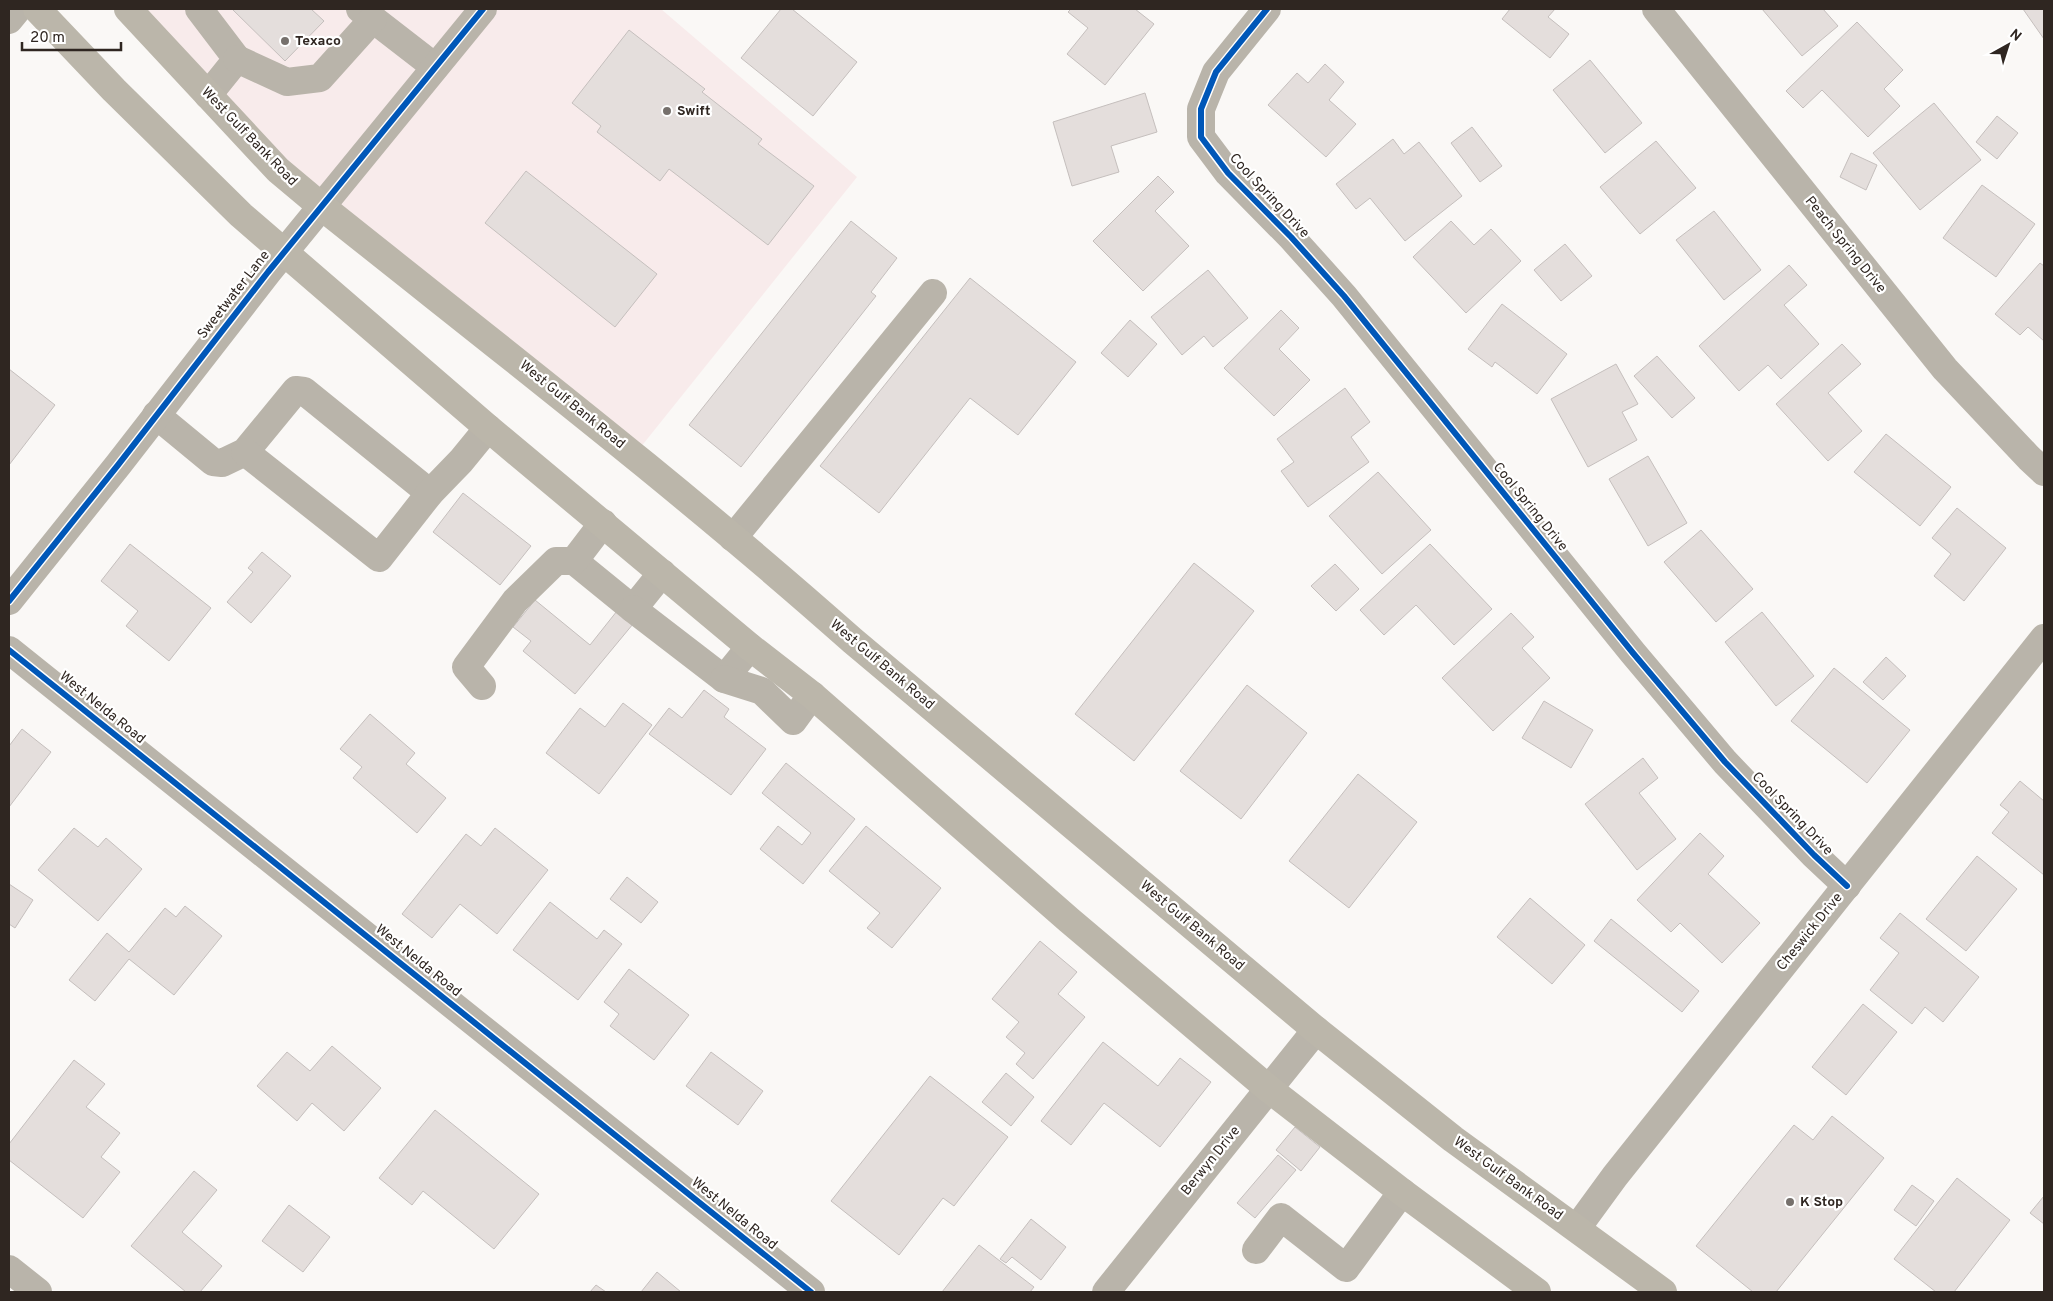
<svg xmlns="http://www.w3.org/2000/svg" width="2053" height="1301" font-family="Overpass,sans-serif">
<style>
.commercial{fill:#f8ebeb}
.building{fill:#e4dedc;stroke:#c5bfbd}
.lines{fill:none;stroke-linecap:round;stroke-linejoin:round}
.minor{stroke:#b9b4aa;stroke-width:28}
.major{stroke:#bbb6aa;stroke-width:28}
.cycleway-casing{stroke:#fff;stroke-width:9}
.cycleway{stroke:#0057b8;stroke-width:6}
.poi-dot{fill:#76706c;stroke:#fff;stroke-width:2}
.labels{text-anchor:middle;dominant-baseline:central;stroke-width:4.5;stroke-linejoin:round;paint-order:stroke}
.poi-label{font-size:14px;font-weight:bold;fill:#2f2621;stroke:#fff;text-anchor:start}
.street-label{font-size:14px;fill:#2f2621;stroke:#fff}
</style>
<rect width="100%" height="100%" fill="#faf8f6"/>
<!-- commercial -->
<path class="commercial" d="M128 9H661L857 177 640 448 241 126Z"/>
<!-- building -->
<g class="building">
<path d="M232 9H311L324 21 285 61Z"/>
<path d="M781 9H792L857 62 813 116 741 58Z"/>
<path d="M1071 9H1135L1154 24 1105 85 1067 54 1088 28 1068 12Z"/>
<path d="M1510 9H1555L1548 17 1569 34 1550 58 1502 19Z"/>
<path d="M1762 9H1823L1838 26 1802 56Z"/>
<path d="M2023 9H2044V39Z"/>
<path d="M1857 22 1903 70 1884 89 1900 106 1868 137 1822 90 1803 108 1786 91Z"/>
<path d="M629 30 705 89 702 92 762 139 758 144 814 186 768 245 669 169 660 181 597 132 601 126 572 103Z"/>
<path d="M1590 60 1642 123 1605 153 1553 90Z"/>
<path d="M1325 64 1344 82 1329 100 1356 124 1326 157 1268 105 1297 73 1308 83Z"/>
<path d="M1145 93 1157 132 1111 146 1119 172 1072 186 1053 122Z"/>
<path d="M1934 103 1981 160 1920 210 1873 153Z"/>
<path d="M1997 116 2018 133 1997 159 1976 142Z"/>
<path d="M1472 127 1502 166 1480 182 1451 143Z"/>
<path d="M1393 139 1404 154 1419 142 1462 196 1405 241 1370 198 1356 209 1336 184Z"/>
<path d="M1656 141 1696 188 1640 234 1600 187Z"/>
<path d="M1851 153 1877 165 1866 190 1840 177Z"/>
<path d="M526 171 657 274 615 327 485 223Z"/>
<path d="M1158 176 1174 192 1155 211 1189 246 1143 291 1093 241Z"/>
<path d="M1982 185 2035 224 1996 277 1943 238Z"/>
<path d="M1714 211 1761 270 1724 300 1676 240Z"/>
<path d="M851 221 897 258 871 292 876 296 741 467 689 425Z"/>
<path d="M1451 221 1474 245 1491 229 1521 261 1466 313 1413 257Z"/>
<path d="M1565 244 1592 276 1561 301 1534 270Z"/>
<path d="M2040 263 2044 266V341L2028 327 2020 335 1995 314Z"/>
<path d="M1789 265 1807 285 1784 305 1819 344 1781 379 1768 365 1739 391 1699 346Z"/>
<path d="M1208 270 1248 318 1213 347 1204 336 1182 355 1151 317Z"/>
<path d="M970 278 1076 362 1018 435 970 398 879 513 820 466Z"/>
<path d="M1502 304 1567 354 1537 394 1495 362 1492 367 1468 349Z"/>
<path d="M1281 310 1299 328 1279 349 1310 380 1274 416 1224 368Z"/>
<path d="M1130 320 1157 344 1128 377 1101 353Z"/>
<path d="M1842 344 1861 364 1828 393 1862 431 1828 461 1776 404Z"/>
<path d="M1657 356 1695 398 1672 418 1634 376Z"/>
<path d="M1616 364 1638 404 1622 412 1637 440 1588 467 1551 399Z"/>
<path d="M9 369 55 405 9 465Z"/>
<path d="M1345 388 1370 422 1351 437 1369 462 1308 507 1281 471 1294 462 1277 439Z"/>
<path d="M1886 434 1951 487 1920 526 1854 472Z"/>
<path d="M1648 456 1687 523 1648 546 1609 479Z"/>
<path d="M1378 472 1431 530 1382 574 1329 516Z"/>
<path d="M463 493 531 546 500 585 433 532Z"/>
<path d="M1957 508 2006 548 1964 601 1934 576 1951 554 1932 538Z"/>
<path d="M1701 530 1753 589 1716 622 1664 562Z"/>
<path d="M130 544 211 608 169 661 126 626 138 611 101 581Z"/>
<path d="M1430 544 1492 609 1454 645 1416 605 1384 635 1360 610Z"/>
<path d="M262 552 291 576 251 623 227 602 253 572 248 568Z"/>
<path d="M1194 563 1254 611 1134 761 1075 714Z"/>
<path d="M1335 564 1359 589 1336 611 1311 586Z"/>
<path d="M535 600 590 645 617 611 633 624 575 694 523 651 531 641 513 627Z"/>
<path d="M1762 612 1814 676 1776 706 1725 642Z"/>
<path d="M1511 613 1534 637 1522 648 1550 678 1493 731 1442 678Z"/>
<path d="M1886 657 1906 676 1883 700 1863 682Z"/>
<path d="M1834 668 1910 730 1867 783 1791 721Z"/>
<path d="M1247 685 1307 733 1241 819 1180 771Z"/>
<path d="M704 690 729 709 724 717 766 749 731 795 649 734 669 708 682 718Z"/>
<path d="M1544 701 1593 730 1571 768 1522 738Z"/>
<path d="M623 703 652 725 599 794 546 753 580 708 605 727Z"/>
<path d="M370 714 415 753 406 764 446 798 417 833 353 778 362 767 340 749Z"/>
<path d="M22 729 51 752 9 807V746Z"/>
<path d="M1643 758 1658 778 1639 793 1676 839 1637 870 1585 804Z"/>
<path d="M786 763 855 819 803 884 760 849 778 826 802 845 811 833 762 793Z"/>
<path d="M1358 774 1417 822 1349 908 1289 861Z"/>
<path d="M2020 781 2044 801V875L1992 833 2009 812 2000 805Z"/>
<path d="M866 826 941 888 892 948 867 928 880 913 829 871Z"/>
<path d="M74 828 98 847 106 838 142 869 98 921 38 870Z"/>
<path d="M495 828 548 870 497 934 460 904 432 938 402 914 466 834 481 846Z"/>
<path d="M1700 833 1724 856 1708 874 1760 923 1722 963 1680 923 1671 932 1637 900Z"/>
<path d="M1977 856 2017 889 1966 951 1926 919Z"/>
<path d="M627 877 658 902 641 923 610 899Z"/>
<path d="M9 884 33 900 15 928 9 924Z"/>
<path d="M1530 898 1585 945 1552 984 1497 937Z"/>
<path d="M550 902 597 939 604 930 622 944 578 1000 513 950Z"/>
<path d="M185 906 222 936 174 995 129 959 95 1001 69 980 107 933 129 952 165 908 176 917Z"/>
<path d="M1900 913 1979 977 1943 1022 1925 1007 1912 1024 1870 990 1899 953 1880 938Z"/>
<path d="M1611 919 1699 991 1682 1012 1594 941Z"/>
<path d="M1040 941 1077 972 1058 994 1085 1017 1033 1079 1016 1064 1025 1053 1006 1037 1019 1022 992 999Z"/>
<path d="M629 969 689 1015 654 1060 610 1026 619 1014 604 1002Z"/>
<path d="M1863 1004 1897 1032 1846 1095 1812 1067Z"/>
<path d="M1103 1042 1158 1086 1180 1058 1211 1082 1160 1147 1104 1103 1071 1145 1041 1121Z"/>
<path d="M332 1046 381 1088 344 1131 312 1103 297 1121 257 1086 287 1052 310 1071Z"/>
<path d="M711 1052 763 1091 738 1125 686 1086Z"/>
<path d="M74 1060 105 1084 86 1107 120 1133 101 1157 120 1172 83 1218 9 1160V1144Z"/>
<path d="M1006 1073 1034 1097 1011 1126 982 1102Z"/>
<path d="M930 1076 1008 1137 954 1206 943 1198 899 1255 831 1201Z"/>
<path d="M435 1110 539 1194 494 1249 423 1191 412 1205 379 1178Z"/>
<path d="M1832 1116 1884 1158 1776 1292H1753L1696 1246 1794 1125 1813 1140Z"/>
<path d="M1295 1127 1320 1147 1301 1171 1276 1150Z"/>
<path d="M1278 1155 1296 1170 1255 1218 1237 1203Z"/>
<path d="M194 1171 217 1190 182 1232 222 1266 200 1292H186L131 1246Z"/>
<path d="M1957 1178 2010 1220 1954 1292H1936L1894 1259Z"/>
<path d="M1912 1185 1934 1201 1916 1226 1894 1210Z"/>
<path d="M2044 1196V1224L2030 1213Z"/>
<path d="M289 1205 330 1237 303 1272 262 1241Z"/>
<path d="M1031 1219 1066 1247 1041 1280 1012 1257 1006 1263 1000 1259Z"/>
<path d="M979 1245 1034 1287 1030 1292H942Z"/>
<path d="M657 1272 681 1292H641Z"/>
<path d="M596 1285 606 1292H590Z"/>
</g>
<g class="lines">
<!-- minor -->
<g class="minor">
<path d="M199 9 237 59 208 95"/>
<path d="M360 9 435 67"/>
<path d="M1267 9 1216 72 1201 109V137L1228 173 1291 237 1344 296 1633 653 1725 762 1814 855 1847 886"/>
<path d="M1656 9 1945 369 2029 458 2044 472"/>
<path d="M9 20 18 9"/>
<path d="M237 59 287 82 320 78 373 19"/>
<path d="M156 415 213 462 222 463 245 452 296 390 304 391 430 493"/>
<path d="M245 452 379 558 430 493 461 461 488 428"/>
<path d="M733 538 933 293"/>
<path d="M574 561 633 609 662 573"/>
<path d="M9 601 118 465 268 272 483 9"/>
<path d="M633 609 724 679 750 647"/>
<path d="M9 650 811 1292"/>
<path d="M724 679 762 691 793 721 812 695"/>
<path d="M482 686 466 667 515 601 556 561H574L603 523"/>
<path d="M1577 1228 1615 1176 2044 638"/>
<path d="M1256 1250 1281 1217 1346 1268 1402 1192"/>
<path d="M9 1269 38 1292"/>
<path d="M1106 1292 1316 1030"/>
</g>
<!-- major -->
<g class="major">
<path d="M37 9 114 90 241 215 488 428 750 647 812 695 1069 920 1269 1089 1402 1192 1537 1292"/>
<path d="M128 9 278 170 321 206C500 349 682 489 853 641L1316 1030 1453 1139 1663 1292"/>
</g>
<defs>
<g id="cycleway">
<path d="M1267 9 1216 72 1201 109V137L1228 173 1291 237 1344 296 1633 653 1725 762 1814 855 1847 886"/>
<path d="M9 601 118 465 268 272 483 9"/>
<path d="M9 650 811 1292"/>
</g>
</defs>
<!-- cycleway casing -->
<use href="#cycleway" class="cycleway-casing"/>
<!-- cycleway -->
<use href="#cycleway" class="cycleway"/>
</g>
<!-- markers -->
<g class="poi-dot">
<circle cx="285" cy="41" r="5"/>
<circle cx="667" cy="111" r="5"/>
<circle cx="1790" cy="1202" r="5"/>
</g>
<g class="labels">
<!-- poi labels -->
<g class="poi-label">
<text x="295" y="41">Texaco</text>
<text x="677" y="111">Swift</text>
<text x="1800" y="1202">K Stop</text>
</g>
<!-- street labels -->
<g class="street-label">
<text transform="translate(249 137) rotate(46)">West Gulf Bank Road</text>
<text transform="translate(1269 196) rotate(47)">Cool Spring Drive</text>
<text transform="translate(1845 245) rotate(51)">Peach Spring Drive</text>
<text transform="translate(234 295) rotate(-52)">Sweetwater Lane</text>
<text transform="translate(572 405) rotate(39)">West Gulf Bank Road</text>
<text transform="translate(1530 507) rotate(51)">Cool Spring Drive</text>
<text transform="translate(882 665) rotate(40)">West Gulf Bank Road</text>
<text transform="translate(102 708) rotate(39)">West Nelda Road</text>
<text transform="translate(1792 814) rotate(46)">Cool Spring Drive</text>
<text transform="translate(1192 926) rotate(40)">West Gulf Bank Road</text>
<text transform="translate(1810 932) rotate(-51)">Cheswick Drive</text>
<text transform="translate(418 961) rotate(39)">West Nelda Road</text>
<text transform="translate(1211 1161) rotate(-51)">Berwyn Drive</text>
<text transform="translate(1508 1179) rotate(36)">West Gulf Bank Road</text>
<text transform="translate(734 1214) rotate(39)">West Nelda Road</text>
</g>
</g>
<!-- border -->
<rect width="2053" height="1301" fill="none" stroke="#2f2621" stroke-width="20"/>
<!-- north arrow -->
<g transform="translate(2008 45) rotate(39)" stroke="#ffffff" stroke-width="4" paint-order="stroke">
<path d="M0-4L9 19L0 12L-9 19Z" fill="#2f2621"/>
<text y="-8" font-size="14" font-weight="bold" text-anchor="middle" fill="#2f2621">N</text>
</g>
<!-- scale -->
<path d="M22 42v8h99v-8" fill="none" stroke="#2f2621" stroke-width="2.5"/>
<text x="30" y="42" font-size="15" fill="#2f2621" stroke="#ffffff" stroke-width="4" paint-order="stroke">20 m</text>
</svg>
